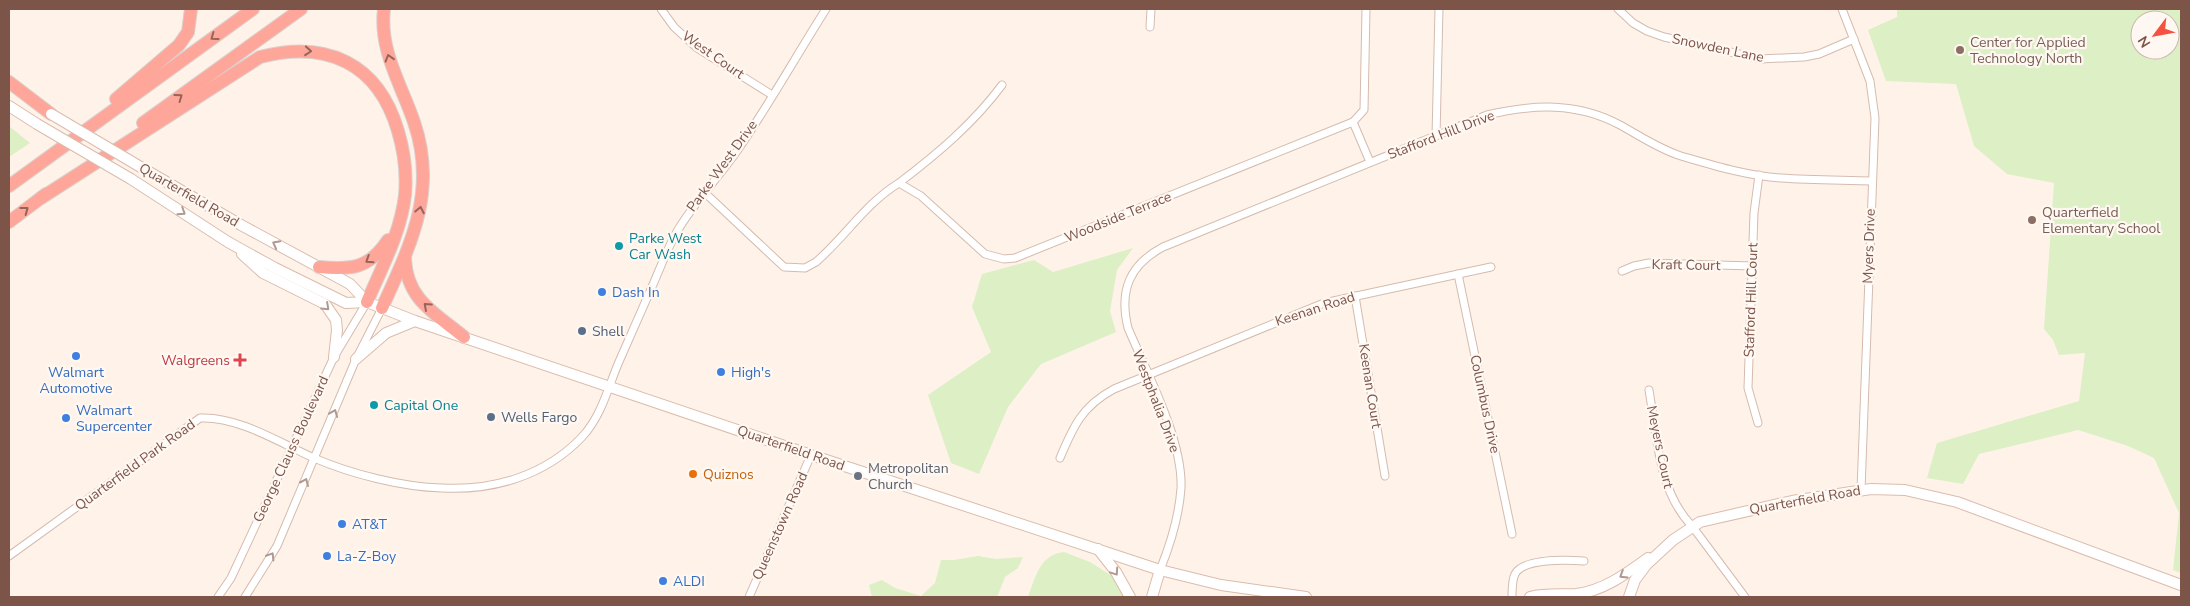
<svg xmlns="http://www.w3.org/2000/svg" width="2190" height="606" font-family="'Nunito Sans',sans-serif">
<style>
.green{fill:#dcefc5;fill-rule:evenodd}
.lines{fill:none;stroke-linecap:round;stroke-linejoin:round}
.street-casing{stroke:#d5bbaf;stroke-width:9}
.secondary-casing{stroke:#dbbcae;stroke-width:12}
.highway-casing{stroke:#dbcfcc;stroke-width:14}
.street{stroke:#fff;stroke-width:7}
.secondary{stroke:#fff;stroke-width:10}
.highway{stroke:#ffa69a;stroke-width:12}
.secondary-bridge-casing{stroke:#dbbcae;stroke-width:12;stroke-linecap:butt}
.secondary-bridge{stroke:#fff;stroke-width:10}
.oneway{stroke:#976458}
.oneway2{stroke:#b19891}
.education-dot{fill:#8d6e63;stroke:#fff8f2;stroke-width:2}
.culture-dot{fill:#0f9aa8;stroke:#fff8f2;stroke-width:2}
.shop-dot{fill:#3f7fe0;stroke:#fff8f2;stroke-width:2}
.service-dot{fill:#5c6f8a;stroke:#fff8f2;stroke-width:2}
.health-dot{fill:#e0444e;stroke:#fff8f2;stroke-width:2}
.food-dot{fill:#e8710a;stroke:#fff8f2;stroke-width:2}
.worship-dot{fill:#6b7280;stroke:#fff8f2;stroke-width:2}
.labels{text-anchor:middle;dominant-baseline:central;stroke-width:4.5;stroke-linejoin:round;paint-order:stroke}
.education-label{font-size:14px;fill:#785e54;stroke:#fff8f2;text-anchor:start}
.street-label{font-size:14px;fill:#7d5448;stroke:#fff8f2}
.culture-label{font-size:14px;fill:#0d838f;stroke:#fff8f2;text-anchor:start}
.shop-label{font-size:14px;fill:#366cbe;stroke:#fff8f2;text-anchor:start}
.service-label{font-size:14px;fill:#4e5e75;stroke:#fff8f2;text-anchor:start}
.health-label{font-size:14px;fill:#be3a42;stroke:#fff8f2;text-anchor:end}
.worship-label{font-size:14px;fill:#5b616d;stroke:#fff8f2;text-anchor:start}
.food-label{font-size:14px;fill:#c56008;stroke:#fff8f2;text-anchor:start}
</style>
<rect width="100%" height="100%" fill="#fff3e9"/>
<!-- green -->
<g class="green">
<path d="M1897 9H2181V573L2173 570 2179 513 2154 458 2128 446 2078 430 1979 454 1963 484 1927 478 1937 443 2079 401 2085 353 2059 355 2053 340 2044 329 2054 183 2007 174 1974 146 1956 84 1886 81 1868 30 1897 17ZM2140 20H2170V50H2140Z"/>
<path d="M9 126 30 143 9 157Z"/>
<path d="M1133 248 1117 270 1110 311 1116 332 1041 364 1008 407 979 474 951 463 928 395 991 352 972 307 982 274 1034 260 1053 272Z"/>
<path d="M1064 552 1090 562 1112 576 1124 597H1028C1035 578 1040 554 1064 552Z"/>
<path d="M978 556 996 559 1023 557 1018 568 1005 577 998 595 995 597H872L869 585 882 580 895 588 921 596 935 583 941 560H954Z"/>
</g>
<g class="lines">
<defs>
<g id="street">
<path d="M661 9 674 27 697 48 772 95"/>
<path d="M1366 9 1364 110 1353 122 1370 162"/>
<path d="M1618 9 1633 23 1647 31 1664 37 1761 59 1804 57 1819 54 1854 39"/>
<path d="M1842 9 1870 81 1875 118 1861 490"/>
<path d="M1150 27 1151 9"/>
<path d="M1436 136 1439 9"/>
<path d="M899 183C937 154 973 124 1002 85"/>
<path d="M704 192 784 267 805 268 816 262C845 237 866 203 899 183L921 196 985 254 1004 259 1015 258 1353 122"/>
<path d="M1622 271 1634 266 1649 263 1753 266"/>
<path d="M1458 274 1512 534"/>
<path d="M1355 296 1385 476"/>
<path d="M1649 390C1657 436 1658 491 1692 526L1745 597"/>
<path d="M1758 423 1748 388 1754 213 1759 175"/>
<path d="M1060 458C1073 427 1082 406 1114 389L1324 303 1491 267"/>
<path d="M9 556 200 418C238 416 280 443 314 458 351 474 402 487 442 488 494 491 546 475 582 437 601 417 608 388 618 364 629 339 640 314 651 289 659 271 666 252 675 235 692 204 717 180 737 151 769 105 796 56 826 9"/>
<path d="M1160 570C1171 543 1179 517 1181 488 1183 440 1147 373 1128 328 1119 291 1129 265 1163 247L1487 115C1534 104 1577 102 1620 125 1640 136 1659 149 1681 156 1712 165 1747 176 1781 178 1811 180 1841 180 1872 181"/>
<path d="M218 597 231 578 334 357 367 302"/>
<path d="M245 597 277 546 356 359 382 308"/>
<path d="M749 597 811 455"/>
<path d="M1512 597C1512 590 1512 580 1515 574 1523 558 1568 560 1584 561"/>
</g>
<g id="secondary">
<path d="M9 106 37 124"/>
<path d="M144 169 241 225 350 284 367 302 415 321 811 455 1160 570 1221 585 1306 597"/>
<path d="M131 179 228 242 275 268 346 303 367 302"/>
<path d="M242 254 263 273 325 304 336 320 337 330 334 357"/>
<path d="M356 359 386 333 415 321"/>
<path d="M1098 549 1116 572 1130 597"/>
<path d="M1152 597 1160 570"/>
<path d="M1530 597C1545 593 1560 595 1576 594 1603 591 1626 574 1648 558"/>
<path d="M1629 597 1635 580 1647 564 1673 540 1700 522 1792 501 1871 489 1905 490 1957 502 2181 585"/>
</g>
<g id="highway">
<path d="M9 82 51 114"/>
<path d="M116 99 179 45 188 32 191 9"/>
<path d="M143 123 301 9"/>
<path d="M9 186 253 9"/>
<path d="M41 198 260 57C327 40 378 63 398 131 404 151 407 173 405 195 401 232 382 267 367 302"/>
<path d="M9 222 46 194"/>
<path d="M405 259C407 300 435 313 464 337"/>
<path d="M319 267C351 270 369 269 388 240"/>
<path d="M382 308C410 246 438 192 414 122 401 84 379 50 384 9"/>
</g>
</defs>
<!-- street casing -->
<use href="#street" class="street-casing"/>
<!-- secondary casing -->
<use href="#secondary" class="secondary-casing"/>
<!-- highway casing -->
<use href="#highway" class="highway-casing"/>
<!-- street -->
<use href="#street" class="street"/>
<!-- secondary -->
<use href="#secondary" class="secondary"/>
<!-- highway -->
<use href="#highway" class="highway"/>
<defs>
<g id="secondary-bridge">
<path d="M51 114 144 169"/>
<path d="M37 124 131 179"/>
</g>
</defs>
<!-- secondary-bridge casing -->
<use href="#secondary-bridge" class="secondary-bridge-casing"/>
<!-- secondary-bridge -->
<use href="#secondary-bridge" class="secondary-bridge"/>
</g>
<!-- one-way arrows -->
<defs><path id="oneway-chevron" d="M-2-3.5L2.5 0L-2 3.5" fill="none" stroke-width="1.6" stroke-linecap="round" stroke-linejoin="round" transform="scale(1.25)"/></defs>
<g class="oneway">
<use href="#oneway-chevron" transform="translate(214 37) rotate(144)"/>
<use href="#oneway-chevron" transform="translate(308 51) rotate(5)"/>
<use href="#oneway-chevron" transform="translate(389 58) rotate(-107)"/>
<use href="#oneway-chevron" transform="translate(179 97) rotate(-36)"/>
<use href="#oneway-chevron" transform="translate(25 210) rotate(-37)"/>
<use href="#oneway-chevron" transform="translate(420 210) rotate(-79)"/>
<use href="#oneway-chevron" transform="translate(369 260) rotate(147)"/>
<use href="#oneway-chevron" transform="translate(427 306) rotate(-138)"/>
</g>
<g class="oneway2">
<use href="#oneway-chevron" transform="translate(182 212) rotate(33)"/>
<use href="#oneway-chevron" transform="translate(276 244) rotate(-152)"/>
<use href="#oneway-chevron" transform="translate(326 307) rotate(43)"/>
<use href="#oneway-chevron" transform="translate(334 413) rotate(-68)"/>
<use href="#oneway-chevron" transform="translate(305 482) rotate(-66)"/>
<use href="#oneway-chevron" transform="translate(271 556) rotate(-58)"/>
<use href="#oneway-chevron" transform="translate(1115 572) rotate(56)"/>
<use href="#oneway-chevron" transform="translate(1623 575) rotate(148)"/>
</g>
<!-- markers -->
<g class="education-dot">
<circle cx="1960" cy="50" r="5"/>
<circle cx="2032" cy="220" r="5"/>
</g>
<g class="culture-dot">
<circle cx="619" cy="246" r="5"/>
<circle cx="374" cy="405" r="5"/>
</g>
<g class="shop-dot">
<circle cx="602" cy="292" r="5"/>
<circle cx="76" cy="356" r="5"/>
<circle cx="721" cy="372" r="5"/>
<circle cx="66" cy="418" r="5"/>
<circle cx="342" cy="524" r="5"/>
<circle cx="327" cy="556" r="5"/>
<circle cx="663" cy="581" r="5"/>
</g>
<g class="service-dot">
<circle cx="582" cy="331" r="5"/>
<circle cx="491" cy="417" r="5"/>
</g>
<path class="health-dot" d="M237.5 352.5h5v5h5v5h-5v5h-5v-5h-5v-5h5z"/>
<circle class="food-dot" cx="693" cy="474" r="5"/>
<circle class="worship-dot" cx="858" cy="476" r="5"/>
<g class="labels">
<!-- education labels -->
<g class="education-label">
<text x="1970" y="42">Center for Applied<tspan x="1970" dy="16">Technology North</tspan></text>
<text x="2042" y="212">Quarterfield<tspan x="2042" dy="16">Elementary School</tspan></text>
</g>
<!-- street labels -->
<g class="street-label">
<text transform="translate(1718 48) rotate(12)">Snowden Lane</text>
<text transform="translate(713 55) rotate(35)">West Court</text>
<text transform="translate(1441 135) rotate(-21)">Stafford Hill Drive</text>
<text transform="translate(722 166) rotate(-54)">Parke West Drive</text>
<text transform="translate(189 195) rotate(30)">Quarterfield Road</text>
<text transform="translate(1118 217) rotate(-22)">Woodside Terrace</text>
<text transform="translate(1869 246) rotate(-88)">Myers Drive</text>
<text transform="translate(1686 265) rotate(1)">Kraft Court</text>
<text transform="translate(1751 300) rotate(-88)">Stafford Hill Court</text>
<text transform="translate(1315 309) rotate(-18)">Keenan Road</text>
<text transform="translate(1370 386) rotate(81)">Keenan Court</text>
<text transform="translate(1156 401) rotate(69)">Westphalia Drive</text>
<text transform="translate(1485 404) rotate(78)">Columbus Drive</text>
<text transform="translate(1660 447) rotate(78)">Meyers Court</text>
<text transform="translate(791 448) rotate(19)">Quarterfield Road</text>
<text transform="translate(291 449) rotate(-65)">George Clauss Boulevard</text>
<text transform="translate(135 465) rotate(-36)">Quarterfield Park Road</text>
<text transform="translate(1805 500) rotate(-10)">Quarterfield Road</text>
<text transform="translate(780 526) rotate(-66)">Queenstown Road</text>
</g>
<!-- culture labels -->
<g class="culture-label">
<text x="629" y="238">Parke West<tspan x="629" dy="16">Car Wash</tspan></text>
<text x="384" y="405">Capital One</text>
</g>
<!-- shop labels -->
<g class="shop-label">
<text x="612" y="292">Dash In</text>
<text x="76" y="372" text-anchor="middle">Walmart<tspan x="76" dy="16">Automotive</tspan></text>
<text x="731" y="372">High's</text>
<text x="76" y="410">Walmart<tspan x="76" dy="16">Supercenter</tspan></text>
<text x="352" y="524">AT&amp;T</text>
<text x="337" y="556">La-Z-Boy</text>
<text x="673" y="581">ALDI</text>
</g>
<!-- service labels -->
<g class="service-label">
<text x="592" y="331">Shell</text>
<text x="501" y="417">Wells Fargo</text>
</g>
<!-- health labels -->
<g class="health-label">
<text x="230" y="360">Walgreens</text>
</g>
<!-- worship labels -->
<g class="worship-label">
<text x="868" y="468">Metropolitan<tspan x="868" dy="16">Church</tspan></text>
</g>
<!-- food labels -->
<g class="food-label">
<text x="703" y="474">Quiznos</text>
</g>
</g>
<!-- border -->
<rect width="2190" height="606" fill="none" stroke="#7d5448" stroke-width="20"/>
<!-- north arrow -->
<g transform="translate(2155 35) rotate(238)"><circle r="24" fill="#fff8f2" stroke="#cbb6ae"/>
<path d="M0-4L9 19L0 12L-9 19Z" fill="#f55142"/>
<text y="-8" font-size="14" font-weight="bold" text-anchor="middle" fill="#7d5448">N</text>
</g>
</svg>
